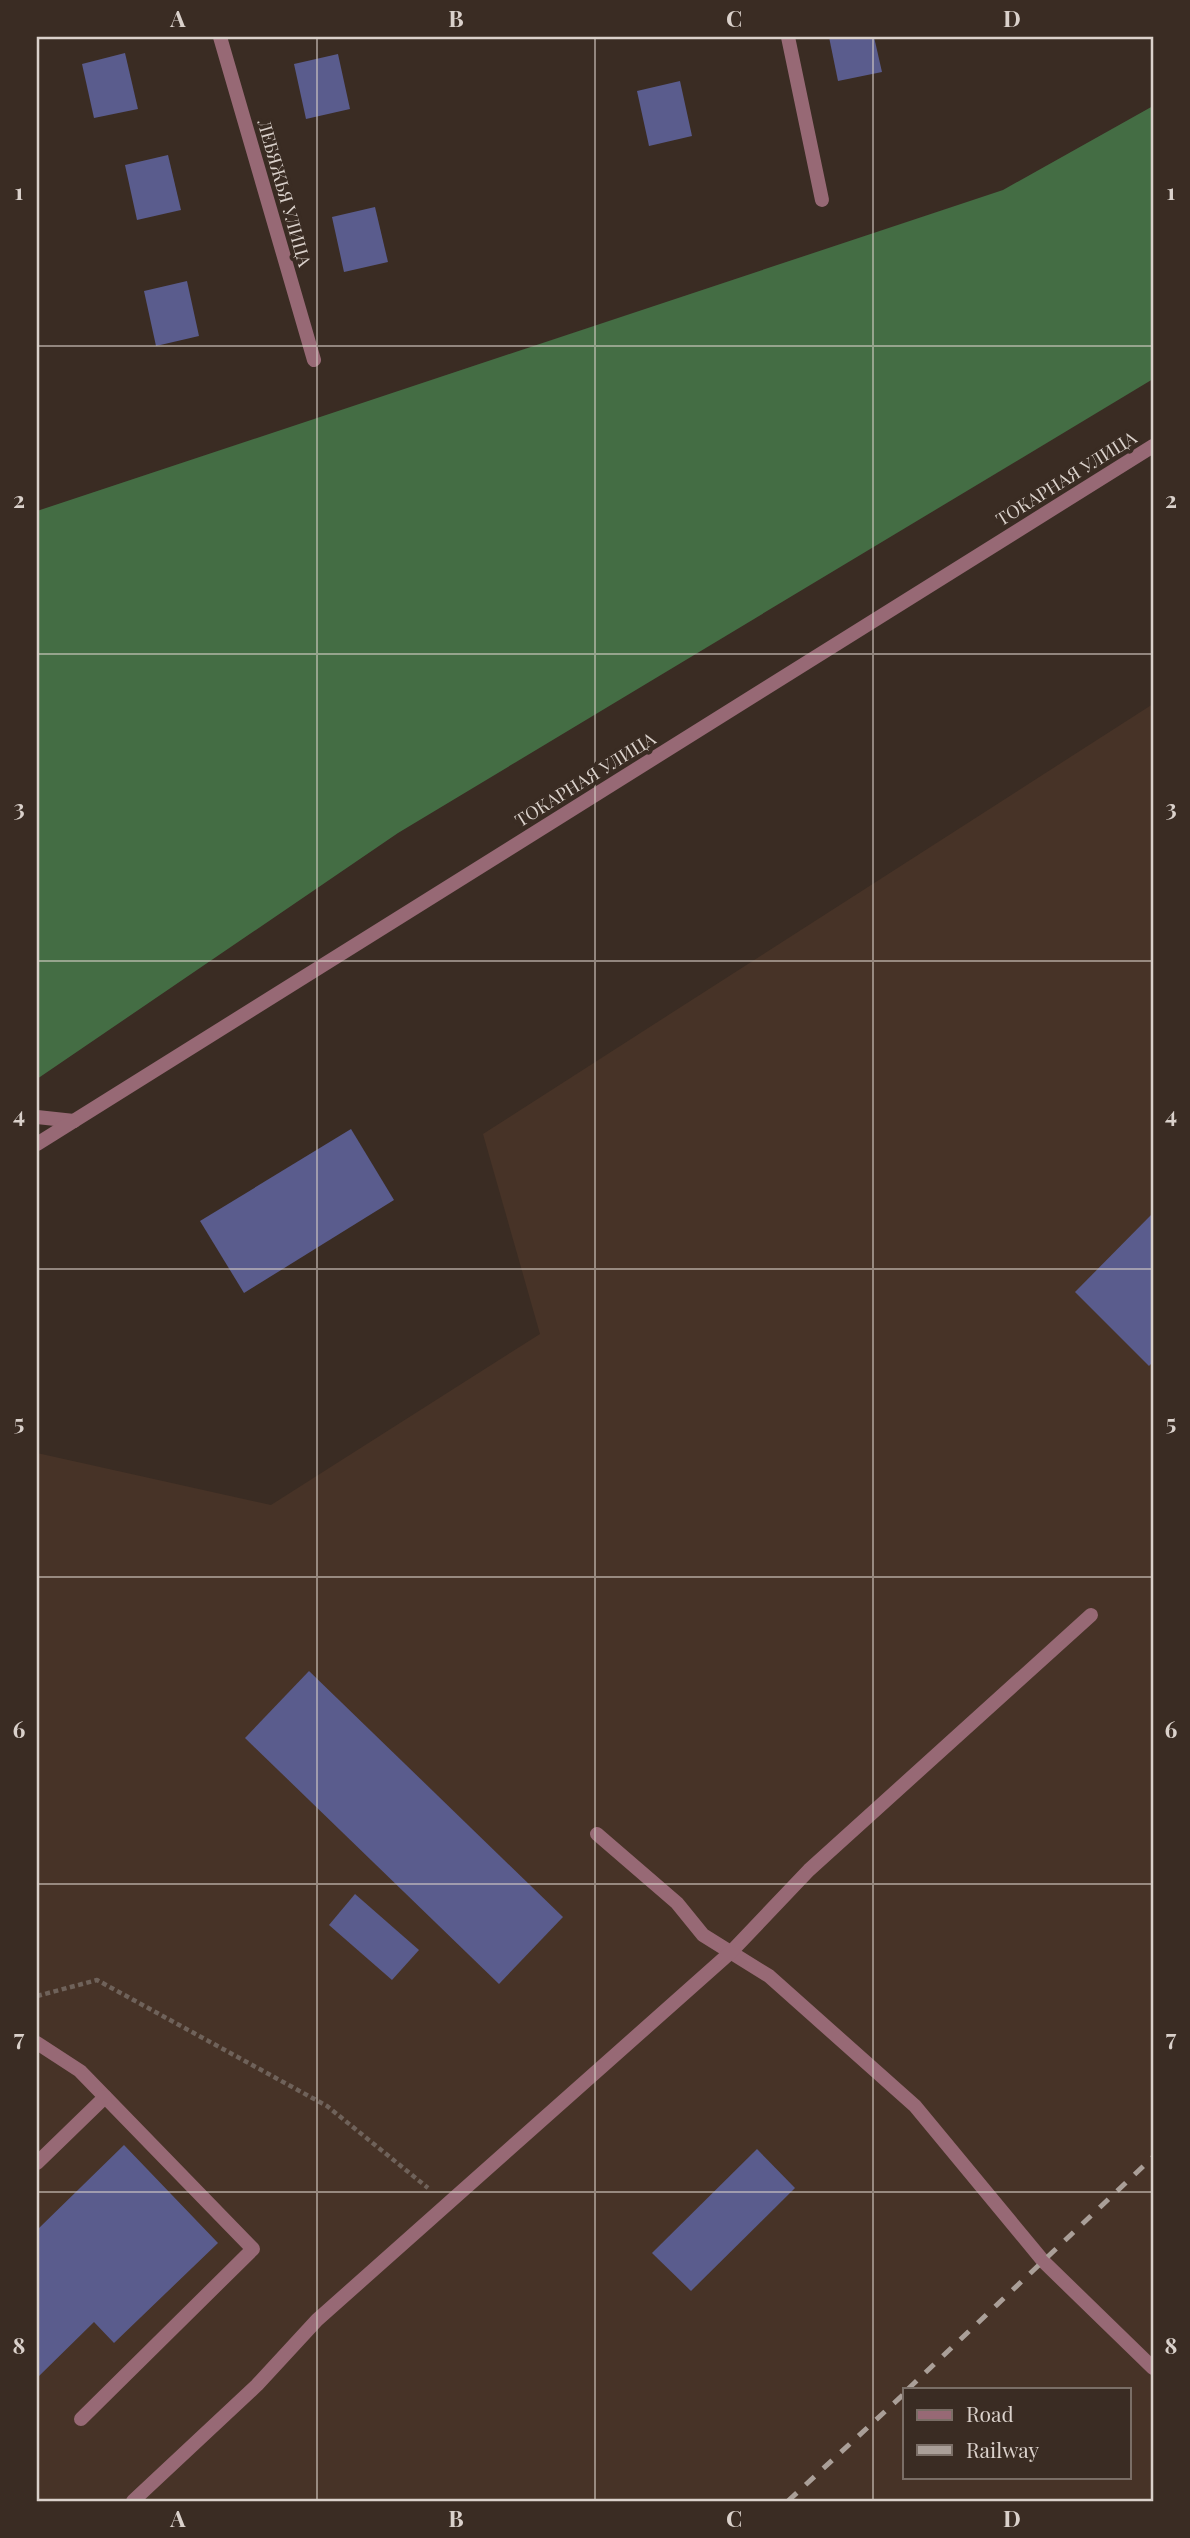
<svg xmlns="http://www.w3.org/2000/svg" width="1190" height="2538" font-family="'Playfair Display',serif">
<style>
.built{fill:#473327;fill-rule:evenodd}
.forest{fill:#446d44}
.building{fill:#5a5c8d}
.lines{fill:none;stroke-linecap:round;stroke-linejoin:round}
.path{stroke:#6f625a;stroke-width:4.5;stroke-dasharray:5 3.5;stroke-linecap:butt}
.service{stroke:#976975;stroke-width:14}
.minor{stroke:#976975;stroke-width:14}
.rail{stroke:#aa9f98;stroke-width:5;stroke-dasharray:12 12;stroke-linecap:butt}
.grid{fill:none;stroke:#dad1cb;stroke-width:2;stroke-opacity:0.55}
.labels{text-anchor:middle;dominant-baseline:central;stroke-width:7;stroke-linejoin:round;paint-order:stroke}
.street-label{font-size:18px;fill:#dad1cb;stroke:#3a2c23}
.neatline{fill:none;stroke:#dad1cb;stroke-width:2.5}
.grid-label{font-size:23px;text-anchor:middle;font-weight:bold;fill:#dad1cb}
</style>
<rect width="100%" height="100%" fill="#3a2c23"/>
<!-- built -->
<path class="built" d="M1153 704V2501H37V1453L271 1505 540 1334 483 1134ZM905 2389H1129V2477H905Z"/>
<!-- forest -->
<path class="forest" d="M1153 106V379L398 833 37 1079V511L1003 190Z"/>
<!-- building -->
<g class="building">
<path d="M829 37H874L882 72 838 81Z"/>
<path d="M125 53 138 109 94 118 82 64Z"/>
<path d="M338 54 350 109 306 119 294 64Z"/>
<path d="M680 81 692 136 649 146 637 91Z"/>
<path d="M168 155 181 210 137 220 125 165Z"/>
<path d="M375 207 388 262 344 272 332 217Z"/>
<path d="M187 281 199 336 156 346 144 291Z"/>
<path d="M351 1129 394 1200 244 1293 200 1221Z"/>
<path d="M1153 1213V1362L1149 1366 1075 1292Z"/>
<path d="M309 1671 563 1917 499 1984 245 1738Z"/>
<path d="M355 1894 419 1950 392 1980 329 1925Z"/>
<path d="M124 2145 218 2243 114 2343 94 2322 37 2378V2230Z"/>
<path d="M757 2149 795 2188 691 2291 652 2253Z"/>
</g>
<g class="lines">
<!-- path -->
<path class="path" d="M37 1996 97 1980 327 2106 428 2188"/>
<!-- service -->
<g class="service">
<path d="M597 1834 677 1903 703 1935 769 1976 915 2106 1044 2262 1153 2368"/>
<path d="M37 2043 80 2071 253 2249 81 2419"/>
<path d="M37 2163 105 2097"/>
<path d="M133 2501 257 2385 317 2320 731 1952 809 1870 1091 1615"/>
</g>
<!-- minor -->
<g class="minor">
<path d="M220 37 314 360"/>
<path d="M788 37 822 200"/>
<path d="M37 1117 74 1121"/>
<path d="M37 1144 1153 446"/>
</g>
<!-- rail -->
<g class="rail">
<path d="M908 2389 1153 2157"/>
<path d="M788 2501 905 2393"/>
</g>
</g>
<!-- grid -->
<path class="grid" d="M317 37V2501M595 37V2501M873 37V2501M37 346H1153M37 654H1153M37 961H1153M37 1269H1153M37 1577H1153M37 1884H1153M37 2192H1153"/>
<g class="labels">
<!-- street labels -->
<g class="street-label">
<text transform="translate(285 193) rotate(74)">ЛЕБЯЖЬЯ УЛИЦА</text>
<text transform="translate(1066 478) rotate(-32)">ТОКАРНАЯ УЛИЦА</text>
<text transform="translate(585 779) rotate(-32)">ТОКАРНАЯ УЛИЦА</text>
</g>
</g>
<!-- border -->
<rect width="1190" height="2538" fill="none" stroke="#3a2c23" stroke-width="77"/>
<!-- legend -->
<rect x="903" y="2388" width="228" height="91" fill="#3a2c23" stroke="#7a6e66" stroke-width="2"/>
<rect x="917" y="2410" width="35" height="10" fill="#976975" stroke="#7a6e66" stroke-width="2"/>
<text x="966" y="2422" font-size="21" fill="#dad1cb">Road</text>
<rect x="917" y="2445" width="35" height="10" fill="#aa9f98" stroke="#7a6e66" stroke-width="2"/>
<text x="966" y="2458" font-size="21" fill="#dad1cb">Railway</text>
<rect x="38" y="38" width="1114" height="2462" class="neatline"/>
<g class="grid-label">
<text x="178" y="27">A</text>
<text x="456" y="27">B</text>
<text x="734" y="27">C</text>
<text x="1012" y="27">D</text>
<text x="19" y="200">1</text>
<text x="1171" y="200">1</text>
<text x="19" y="508">2</text>
<text x="1171" y="508">2</text>
<text x="19" y="816">3</text>
<text x="1171" y="816">3</text>
<text x="19" y="1123">4</text>
<text x="1171" y="1123">4</text>
<text x="19" y="1431">5</text>
<text x="1171" y="1431">5</text>
<text x="19" y="1738">6</text>
<text x="1171" y="1738">6</text>
<text x="19" y="2046">7</text>
<text x="1171" y="2046">7</text>
<text x="19" y="2354">8</text>
<text x="1171" y="2354">8</text>
<text x="178" y="2527">A</text>
<text x="456" y="2527">B</text>
<text x="734" y="2527">C</text>
<text x="1012" y="2527">D</text>
</g>
</svg>
